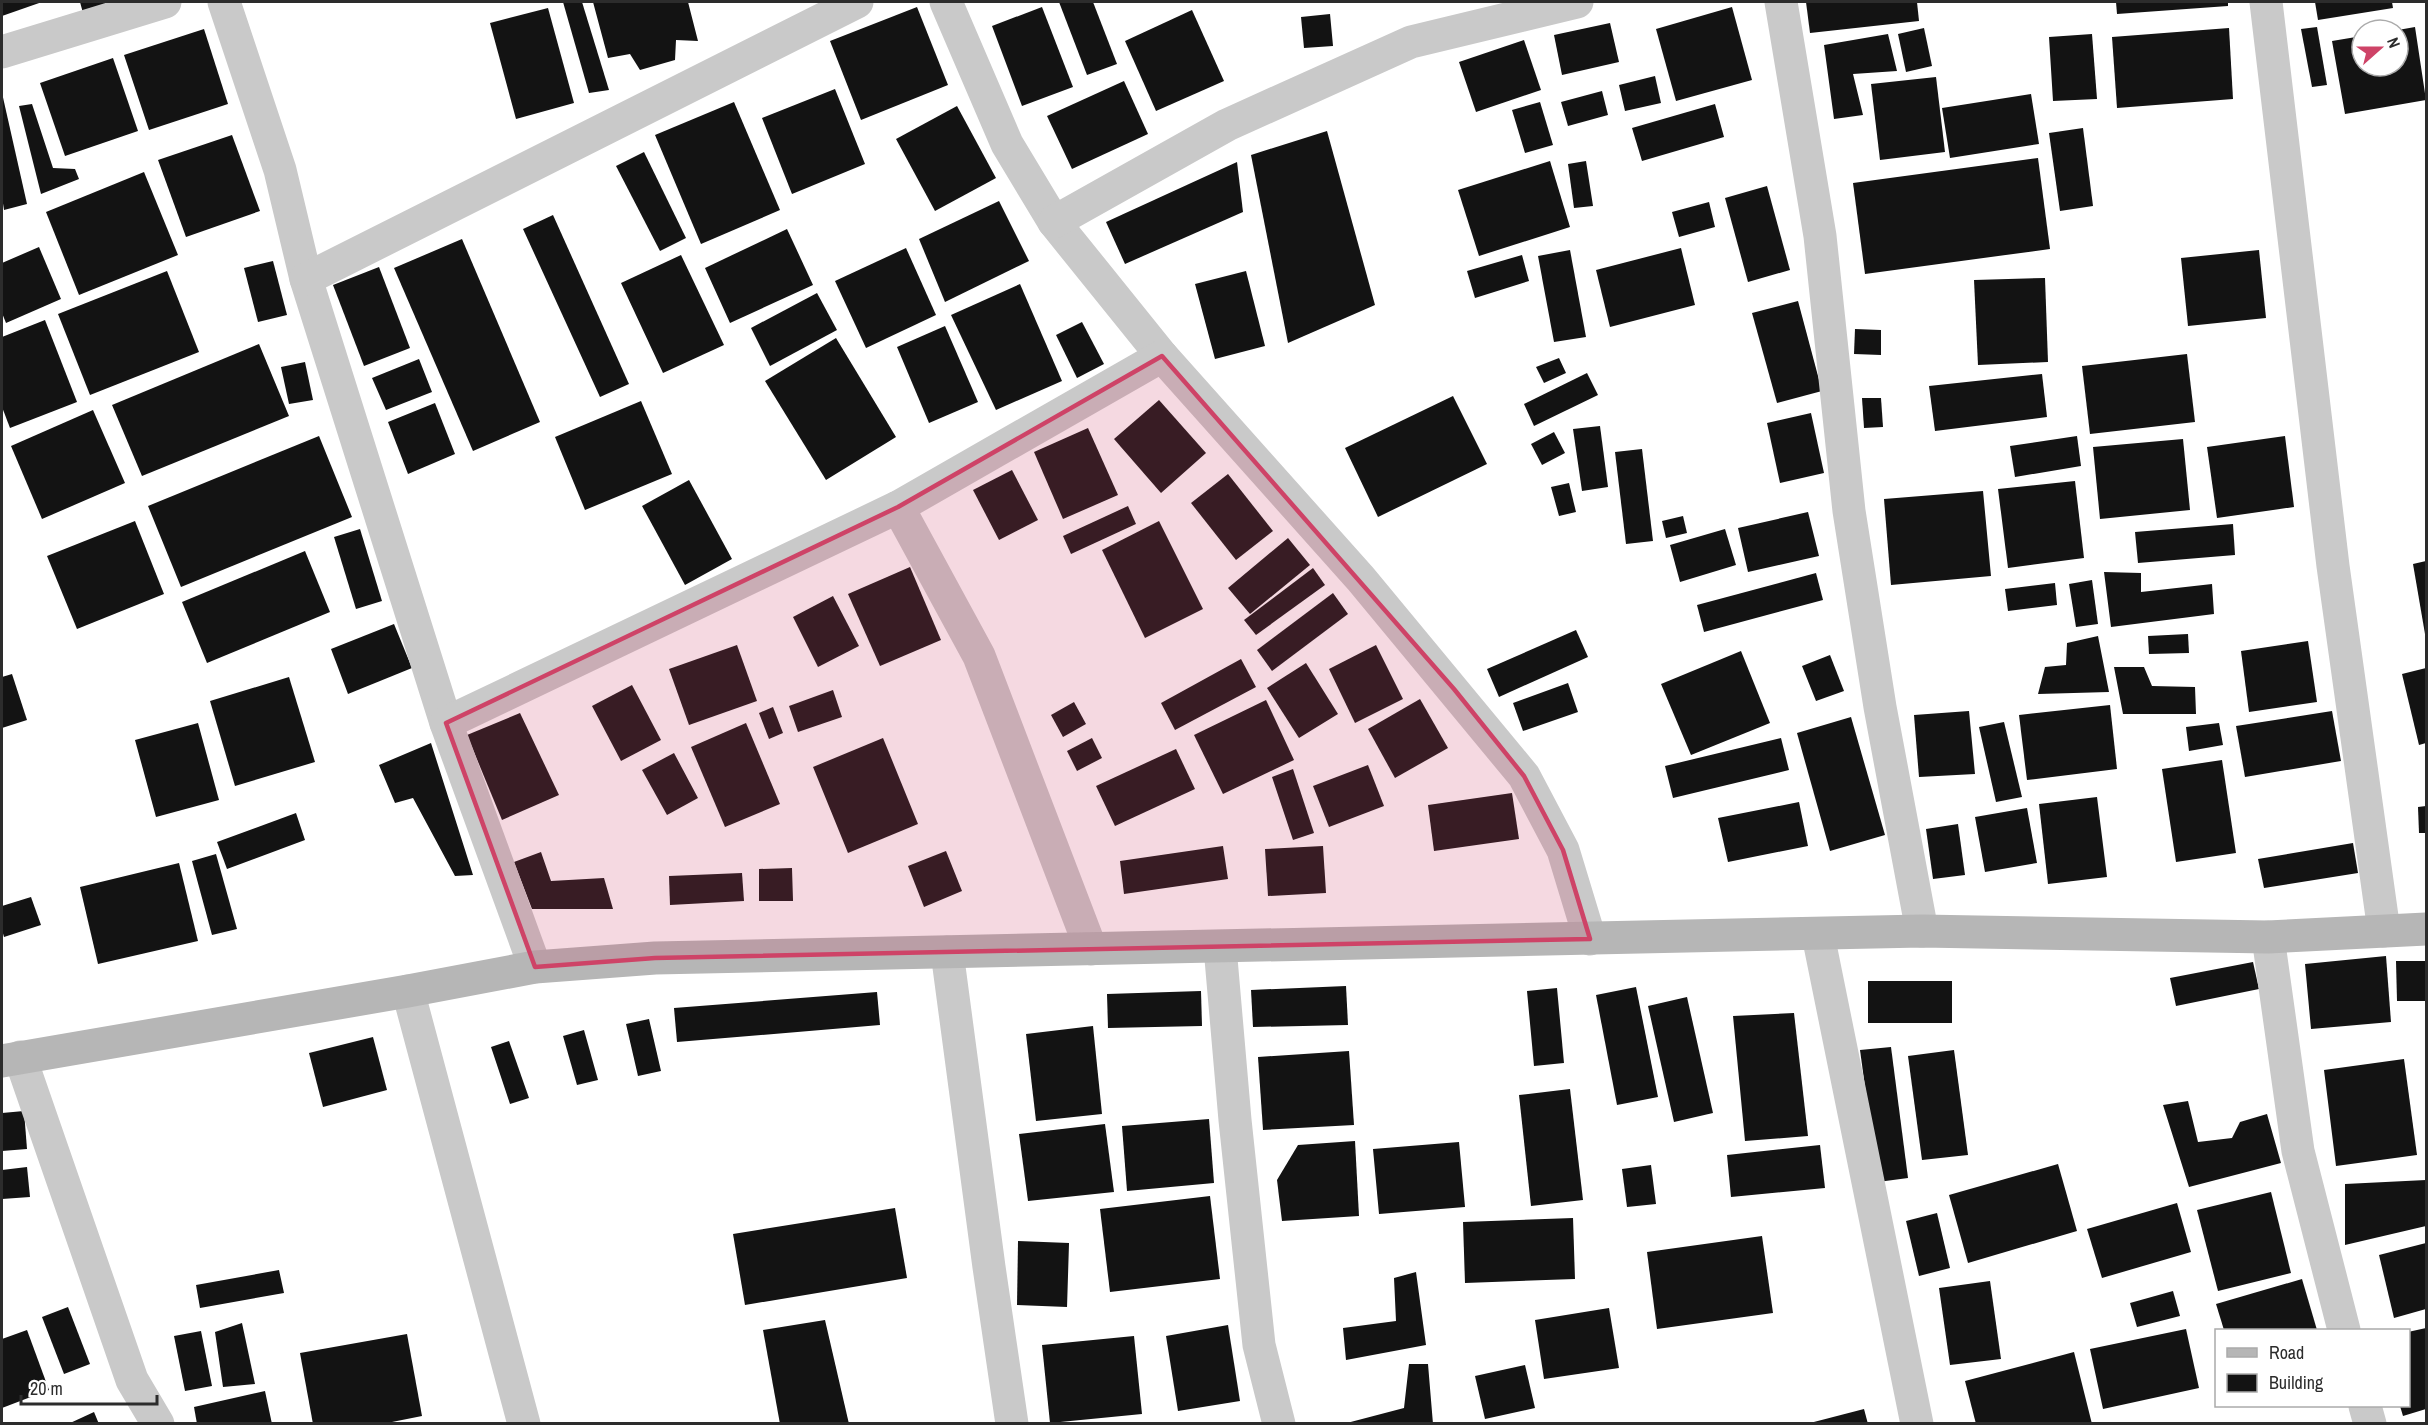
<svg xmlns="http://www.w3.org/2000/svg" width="2428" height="1425" font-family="'Archivo Narrow',sans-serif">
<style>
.building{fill:#131313}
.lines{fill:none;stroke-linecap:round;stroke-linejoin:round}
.street{stroke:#c9c9c9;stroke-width:33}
.secondary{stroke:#b6b6b6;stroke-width:33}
.marked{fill:#ce4367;fill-opacity:0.2;stroke:#ce4367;stroke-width:4.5;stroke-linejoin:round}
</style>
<rect width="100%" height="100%" fill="#fff"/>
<!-- building -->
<g class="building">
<path d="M2 2H42L2 16Z"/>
<path d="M80 2H115L83 13Z"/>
<path d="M563 2H582L609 90 589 93Z"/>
<path d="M593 2H688L698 41 676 40 675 60 640 70 630 54 608 58Z"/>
<path d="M1059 2H1093L1117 64 1087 75Z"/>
<path d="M1806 2H1917L1919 21 1810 33Z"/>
<path d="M2116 2H2228V6L2117 14Z"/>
<path d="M2315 2H2392L2393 8 2318 20Z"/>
<path d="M917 7 948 85 861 120 830 41Z"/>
<path d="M1042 7 1073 87 1022 106 992 26Z"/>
<path d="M1732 7 1752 80 1676 101 1656 29Z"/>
<path d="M548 8 574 103 516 119 490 23Z"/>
<path d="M1192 10 1224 81 1156 111 1125 41Z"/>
<path d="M1330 14 1333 46 1304 48 1301 17Z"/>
<path d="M1610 23 1619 62 1562 75 1554 35Z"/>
<path d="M2317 27 2327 85 2312 87 2301 29Z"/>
<path d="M2415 27 2426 100 2345 114 2332 41 2362 36V66H2398V30Z"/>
<path d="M1924 28 1932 66 1906 72 1898 34Z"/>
<path d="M2229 28 2233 99 2117 108 2112 37Z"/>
<path d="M204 29 228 104 149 130 124 55Z"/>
<path d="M1888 34 1897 71 1853 74 1863 115 1834 119 1824 45Z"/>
<path d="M2092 34 2097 99 2053 101 2049 37Z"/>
<path d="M1524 40 1541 90 1476 112 1459 62Z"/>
<path d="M113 58 138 131 65 156 40 83Z"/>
<path d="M1655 76 1661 103 1625 111 1619 85Z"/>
<path d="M1936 77 1945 152 1880 160 1871 84Z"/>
<path d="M1124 81 1148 134 1072 169 1047 116Z"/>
<path d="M835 89 865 164 792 194 762 118Z"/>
<path d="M1602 91 1608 115 1568 126 1561 102Z"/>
<path d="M2 93 27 204 4 210 2 197Z"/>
<path d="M2031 94 2039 144 1950 158 1942 108Z"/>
<path d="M734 102 780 210 701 244 655 135Z"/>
<path d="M1540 102 1553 145 1525 153 1512 110Z"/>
<path d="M32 104 53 168 75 169 79 179 41 194 19 106Z"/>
<path d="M1715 104 1724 137 1642 161 1632 128Z"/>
<path d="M957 106 996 178 935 211 896 139Z"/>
<path d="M2083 128 2093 206 2060 211 2049 133Z"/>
<path d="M1327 131 1375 305 1288 343 1251 155Z"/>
<path d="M232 135 260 211 186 237 158 160Z"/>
<path d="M644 152 686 238 660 251 616 166Z"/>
<path d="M2038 158 2050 249 1865 274 1853 183Z"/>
<path d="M1550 161 1570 227 1479 256 1458 190Z"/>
<path d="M1586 161 1593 206 1574 208 1568 164Z"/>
<path d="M1237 162 1243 212 1125 264 1106 222Z"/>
<path d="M144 172 178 255 79 295 46 212Z"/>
<path d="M1767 186 1790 270 1748 282 1725 198Z"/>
<path d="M999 201 1029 261 945 302 919 239Z"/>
<path d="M1709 202 1715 227 1679 237 1672 212Z"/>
<path d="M553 215 629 384 600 397 523 229Z"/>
<path d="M787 229 813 285 730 323 705 268Z"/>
<path d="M462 239 540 422 473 451 394 268Z"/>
<path d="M39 247 61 299 6 323 2 313V263Z"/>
<path d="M906 248 936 315 866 348 835 281Z"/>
<path d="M1681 248 1695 305 1610 327 1596 270Z"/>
<path d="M1570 250 1586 337 1554 342 1538 256Z"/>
<path d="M2259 250 2266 318 2188 326 2181 258Z"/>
<path d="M681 255 724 345 663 373 621 283Z"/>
<path d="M1522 255 1529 281 1475 298 1467 271Z"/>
<path d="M273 261 287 315 258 322 244 268Z"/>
<path d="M379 267 410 348 364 366 333 285Z"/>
<path d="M167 271 199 352 90 395 58 314Z"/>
<path d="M1246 271 1265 346 1215 359 1195 284Z"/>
<path d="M2045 278 2048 362 1978 365 1974 280Z"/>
<path d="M1020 284 1062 381 996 410 951 315Z"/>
<path d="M817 293 837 330 770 366 751 328Z"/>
<path d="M1798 301 1822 391 1777 403 1752 313Z"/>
<path d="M45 320 77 402 10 428 2 407V337Z"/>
<path d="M1082 322 1104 364 1077 378 1056 335Z"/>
<path d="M945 326 978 402 929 423 897 347Z"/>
<path d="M1855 329 1881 330V355L1854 354Z"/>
<path d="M836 338 896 437 826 480 765 381Z"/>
<path d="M259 344 289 416 142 476 112 405Z"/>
<path d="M2187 354 2195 422 2090 434 2082 366Z"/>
<path d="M1559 358 1566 373 1544 383 1536 367Z"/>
<path d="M419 359 432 392 386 410 372 378Z"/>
<path d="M305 362 313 400 289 404 281 367Z"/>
<path d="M1587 373 1598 395 1534 426 1524 404Z"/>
<path d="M2042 374 2047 417 1935 431 1929 386Z"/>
<path d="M1453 396 1487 464 1378 517 1345 448Z"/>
<path d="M1862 398H1881L1883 427 1864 428Z"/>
<path d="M1159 400 1206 453 1161 493 1114 439Z"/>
<path d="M641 401 672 474 585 510 555 437Z"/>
<path d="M435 403 455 454 408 474 388 422Z"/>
<path d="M93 410 125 483 42 519 11 446Z"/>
<path d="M1811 413 1824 473 1780 483 1767 423Z"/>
<path d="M1600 426 1608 487 1582 491 1573 429Z"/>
<path d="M1088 428 1118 495 1063 519 1034 452Z"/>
<path d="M1554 432 1565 453 1542 465 1531 444Z"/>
<path d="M319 436 352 517 181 587 148 506Z"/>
<path d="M2077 436 2081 466 2015 477 2010 446Z"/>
<path d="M2285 436 2294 507 2217 518 2207 447Z"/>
<path d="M2183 439 2190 510 2100 519 2093 447Z"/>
<path d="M1642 449 1653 541 1626 544 1615 452Z"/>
<path d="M1012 470 1038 520 999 540 973 490Z"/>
<path d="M1228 474 1273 531 1236 560 1191 503Z"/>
<path d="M689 480 732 559 685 585 642 506Z"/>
<path d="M2075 481 2084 558 2008 568 1998 489Z"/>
<path d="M1569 483 1576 512 1559 516 1551 487Z"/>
<path d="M1983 491 1991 576 1891 585 1884 499Z"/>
<path d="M1128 506 1136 524 1071 554 1063 536Z"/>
<path d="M1808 512 1819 556 1748 572 1738 528Z"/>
<path d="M1683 516 1687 533 1666 538 1662 521Z"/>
<path d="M135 521 164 594 77 629 47 556Z"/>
<path d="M1159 521 1203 609 1145 638 1102 550Z"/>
<path d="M2233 524 2235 555 2138 563 2135 532Z"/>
<path d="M360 529 382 601 356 609 334 537Z"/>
<path d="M1725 529 1736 565 1680 582 1670 545Z"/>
<path d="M1288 538 1310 565 1250 614 1228 588Z"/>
<path d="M305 551 330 612 207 663 182 602Z"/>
<path d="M2426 561V634H2425L2413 564Z"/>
<path d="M910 567 941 640 880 666 848 594Z"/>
<path d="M1313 568 1325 585 1256 635 1244 620Z"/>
<path d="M2104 572 2141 573V592L2212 584 2214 614 2111 627Z"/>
<path d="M1816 573 1823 600 1704 632 1697 605Z"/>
<path d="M2092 580 2098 624 2076 627 2069 584Z"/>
<path d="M2055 583 2057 605 2008 611 2005 589Z"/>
<path d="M1333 593 1348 614 1272 671 1257 650Z"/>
<path d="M833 596 859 646 818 667 793 617Z"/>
<path d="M394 624 412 668 348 694 331 649Z"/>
<path d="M1576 630 1588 657 1499 697 1487 669Z"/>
<path d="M2188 634 2189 653 2149 654 2148 636Z"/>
<path d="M2098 636 2109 692 2038 694 2045 667 2066 665 2067 643Z"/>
<path d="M2308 641 2317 702 2249 712 2241 651Z"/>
<path d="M737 645 757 701 689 725 669 669Z"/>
<path d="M1376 645 1403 699 1355 723 1329 669Z"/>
<path d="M1741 651 1770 723 1691 755 1661 684Z"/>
<path d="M1830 655 1844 691 1816 701 1802 666Z"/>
<path d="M1241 659 1256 687 1175 730 1161 703Z"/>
<path d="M1306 663 1338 714 1299 738 1267 688Z"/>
<path d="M2114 667H2144L2152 686 2195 687 2196 714H2123Z"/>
<path d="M2426 668V743L2419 745 2402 674Z"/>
<path d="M12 674 27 720 2 728V677Z"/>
<path d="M289 677 315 762 235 786 210 701Z"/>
<path d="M1568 683 1578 712 1523 731 1513 703Z"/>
<path d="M632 685 661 740 621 761 592 706Z"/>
<path d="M833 690 842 717 798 732 789 706Z"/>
<path d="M1420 699 1448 748 1395 778 1368 729Z"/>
<path d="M1266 700 1294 760 1223 794 1194 735Z"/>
<path d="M1074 702 1086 724 1063 737 1051 715Z"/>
<path d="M2110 705 2117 769 2027 780 2019 715Z"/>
<path d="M773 707 783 733 769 739 759 713Z"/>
<path d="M1969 711 1975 774 1919 777 1914 715Z"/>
<path d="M2332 711 2341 761 2245 777 2236 726Z"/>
<path d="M520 713 559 795 502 820 467 735Z"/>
<path d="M1851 717 1885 835 1830 851 1797 733Z"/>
<path d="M2004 722 2022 797 1996 802 1979 727Z"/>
<path d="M198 723 219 800 156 817 135 740Z"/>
<path d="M746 723 780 804 725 827 691 747Z"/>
<path d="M2219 723 2223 745 2189 751 2186 727Z"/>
<path d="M883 738 918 824 848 853 813 767Z"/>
<path d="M1092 738 1102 758 1077 771 1067 751Z"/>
<path d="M1781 738 1789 770 1673 798 1665 766Z"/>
<path d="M431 743 473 875 455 876 413 798 395 803 379 765Z"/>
<path d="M1176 749 1195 789 1115 826 1096 786Z"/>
<path d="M674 753 698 798 667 815 642 770Z"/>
<path d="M2222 760 2236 853 2176 862 2162 769Z"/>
<path d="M1368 765 1384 806 1329 827 1313 786Z"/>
<path d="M1293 769 1314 833 1293 840 1272 777Z"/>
<path d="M1512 793 1519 839 1434 851 1428 805Z"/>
<path d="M2097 797 2107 877 2048 884 2039 804Z"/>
<path d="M1799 802 1808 846 1728 862 1718 818Z"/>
<path d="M2426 806V833H2419L2418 807Z"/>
<path d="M2027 808 2037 863 1985 872 1975 817Z"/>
<path d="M296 813 305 840 227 869 217 842Z"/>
<path d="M1958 824 1965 875 1933 879 1926 829Z"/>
<path d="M2353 843 2358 873 2264 888 2258 859Z"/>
<path d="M1223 846 1228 879 1124 894 1120 861Z"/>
<path d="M1323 846 1326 893 1268 896 1265 849Z"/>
<path d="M946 851 962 891 924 907 908 866Z"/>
<path d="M541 852 551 881 604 878 613 909H532L514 862Z"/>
<path d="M216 854 237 929 212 935 192 861Z"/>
<path d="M179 863 198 941 98 964 80 887Z"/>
<path d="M792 868 793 901H759V869Z"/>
<path d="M742 873 744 901 670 905 669 876Z"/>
<path d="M31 897 41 925 4 937 2 930V906Z"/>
<path d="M2386 956 2391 1022 2311 1029 2305 964Z"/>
<path d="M2396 961H2426V1001H2397Z"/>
<path d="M2253 962 2259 989 2176 1006 2170 978Z"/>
<rect x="1868" y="981" width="84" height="42"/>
<path d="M1346 986 1348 1025 1253 1027 1251 990Z"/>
<path d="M1636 987 1658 1097 1617 1105 1596 995Z"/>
<path d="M1557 988 1564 1063 1534 1066 1527 991Z"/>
<path d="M1201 991 1202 1026 1108 1028 1107 994Z"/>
<path d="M877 992 880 1025 677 1042 674 1008Z"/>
<path d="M1687 997 1713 1113 1674 1122 1648 1006Z"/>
<path d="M1794 1013 1808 1136 1745 1141 1733 1016Z"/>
<path d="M649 1019 661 1071 638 1076 626 1024Z"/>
<path d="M1093 1026 1102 1114 1036 1121 1026 1034Z"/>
<path d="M584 1030 598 1080 577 1085 563 1036Z"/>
<path d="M373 1037 387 1090 323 1107 309 1053Z"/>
<path d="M509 1041 529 1098 510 1104 491 1047Z"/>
<path d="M1891 1047 1908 1178 1878 1182 1860 1050Z"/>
<path d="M1954 1050 1968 1155 1922 1160 1908 1056Z"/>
<path d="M1349 1051 1354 1125 1263 1130 1258 1057Z"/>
<path d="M2404 1059 2417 1155 2336 1166 2324 1070Z"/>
<path d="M1570 1089 1583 1200 1531 1206 1519 1095Z"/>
<path d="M2188 1101 2198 1142 2232 1138 2240 1122 2267 1114 2281 1163 2189 1187 2163 1105Z"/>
<path d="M24 1111 27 1149 2 1151V1113Z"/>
<path d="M1209 1119 1214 1183 1127 1191 1122 1126Z"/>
<path d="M1105 1124 1114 1192 1028 1201 1019 1134Z"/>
<path d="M1355 1141 1359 1216 1282 1221 1277 1180 1298 1145Z"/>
<path d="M1459 1142 1465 1207 1379 1214 1373 1149Z"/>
<path d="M1820 1145 1825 1188 1731 1197 1727 1155Z"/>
<path d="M2058 1164 2077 1231 1968 1263 1949 1195Z"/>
<path d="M1651 1165 1656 1204 1627 1207 1622 1169Z"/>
<path d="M27 1167 30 1197 2 1199V1170Z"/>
<path d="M2426 1180V1226L2345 1245V1184Z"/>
<path d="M2271 1192 2291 1273 2218 1291 2197 1210Z"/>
<path d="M1210 1196 1220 1279 1110 1292 1100 1209Z"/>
<path d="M2177 1203 2191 1252 2102 1278 2087 1229Z"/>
<path d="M895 1208 907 1278 745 1305 733 1234Z"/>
<path d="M1937 1213 1950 1268 1919 1276 1906 1221Z"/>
<path d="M1573 1218 1575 1279 1465 1283 1463 1222Z"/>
<path d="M1762 1236 1773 1313 1657 1329 1647 1252Z"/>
<path d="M1018 1241 1069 1243 1067 1307 1017 1305Z"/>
<path d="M2426 1243V1309L2394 1318 2379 1255Z"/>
<path d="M279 1270 284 1293 200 1308 196 1285Z"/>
<path d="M1416 1272 1426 1345 1346 1360 1343 1328 1396 1321 1394 1278Z"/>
<path d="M2302 1279 2317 1330H2224L2216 1304Z"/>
<path d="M1990 1281 2001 1359 1950 1365 1939 1288Z"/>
<path d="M2173 1291 2180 1316 2137 1327 2130 1303Z"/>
<path d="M68 1307 90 1364 64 1374 42 1317Z"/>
<path d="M1609 1308 1619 1368 1544 1379 1535 1320Z"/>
<path d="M825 1320 849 1424H780L763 1330Z"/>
<path d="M242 1323 255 1384 223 1387 215 1332Z"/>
<path d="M1228 1325 1240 1401 1178 1411 1166 1336Z"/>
<path d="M2426 1328V1409L2403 1416 2400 1406H2408V1332Z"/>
<path d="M2186 1329 2199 1388 2103 1409 2090 1349Z"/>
<path d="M27 1330 49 1390 2 1408V1339Z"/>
<path d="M201 1331 212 1386 185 1391 174 1336Z"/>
<path d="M407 1334 422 1416 382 1424H313L300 1353Z"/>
<path d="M1134 1336 1142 1414 1050 1423 1042 1345Z"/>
<path d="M2074 1352 2092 1424H1976L1965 1381Z"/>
<path d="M1409 1364H1428L1433 1424H1343L1404 1408Z"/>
<path d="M1525 1365 1535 1408 1485 1419 1475 1376Z"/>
<path d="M265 1391 272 1424H197L194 1407Z"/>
<path d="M1864 1409 1868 1424H1810V1423Z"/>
<path d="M94 1412 99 1424H68Z"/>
</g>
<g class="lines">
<!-- street -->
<g class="street">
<path d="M224 2 280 170 306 279 446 723 535 967"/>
<path d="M946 2 1007 144 1054 222 1162 356 1361 579 1524 776 1563 850 1590 939"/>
<path d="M1781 2 1820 236 1849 511 1880 707 1922 931"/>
<path d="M2266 2 2333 566 2384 931"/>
<path d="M2 52 165 2"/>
<path d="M1054 222 1227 125 1411 42 1577 2"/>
<path d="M306 279 857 2"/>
<path d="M898 507 979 656 1091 949"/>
<path d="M446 723 898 507 1162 356"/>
<path d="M1818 935 1917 1424"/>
<path d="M2268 937 2298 1151 2344 1330"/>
<path d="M1220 947 1235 1120 1259 1345 1279 1424"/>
<path d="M947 952 989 1267 1012 1424"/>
<path d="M408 991 524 1424"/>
<path d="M20 1057 132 1380 158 1424"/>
<path d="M2365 1406 2370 1424"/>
</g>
<!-- secondary -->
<path class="secondary" d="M2 1061 408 991 535 967 655 958 1922 931 2268 937 2426 929"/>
</g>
<!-- marked area -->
<path class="marked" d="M1162 356 1454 689 1524 776 1563 850 1590 939 655 958 535 967 446 723 898 507Z"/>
<!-- border -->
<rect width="2428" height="1425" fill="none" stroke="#2c2c2c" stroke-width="6"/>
<!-- legend -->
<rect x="2215" y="1329" width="195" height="78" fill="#ffffff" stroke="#ababab" stroke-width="1.5"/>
<rect x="2227" y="1348" width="30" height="9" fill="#b6b6b6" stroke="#ababab" stroke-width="1.5"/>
<text x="2269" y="1359" font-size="18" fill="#2c2c2c">Road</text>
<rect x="2227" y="1374" width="30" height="18" fill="#131313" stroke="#ababab" stroke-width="1.5"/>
<text x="2269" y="1389" font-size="18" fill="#2c2c2c">Building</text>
<!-- north arrow -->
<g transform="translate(2380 48) rotate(69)"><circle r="28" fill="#ffffff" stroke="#ababab" stroke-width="1.5"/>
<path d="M0-4.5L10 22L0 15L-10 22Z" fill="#ce4367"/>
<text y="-9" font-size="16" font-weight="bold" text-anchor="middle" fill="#2c2c2c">N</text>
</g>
<!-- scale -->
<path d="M21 1395v9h136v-9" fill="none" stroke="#2c2c2c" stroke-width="3"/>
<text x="30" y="1395" font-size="18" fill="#2c2c2c" stroke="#ffffff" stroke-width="4.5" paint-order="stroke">20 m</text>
</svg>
